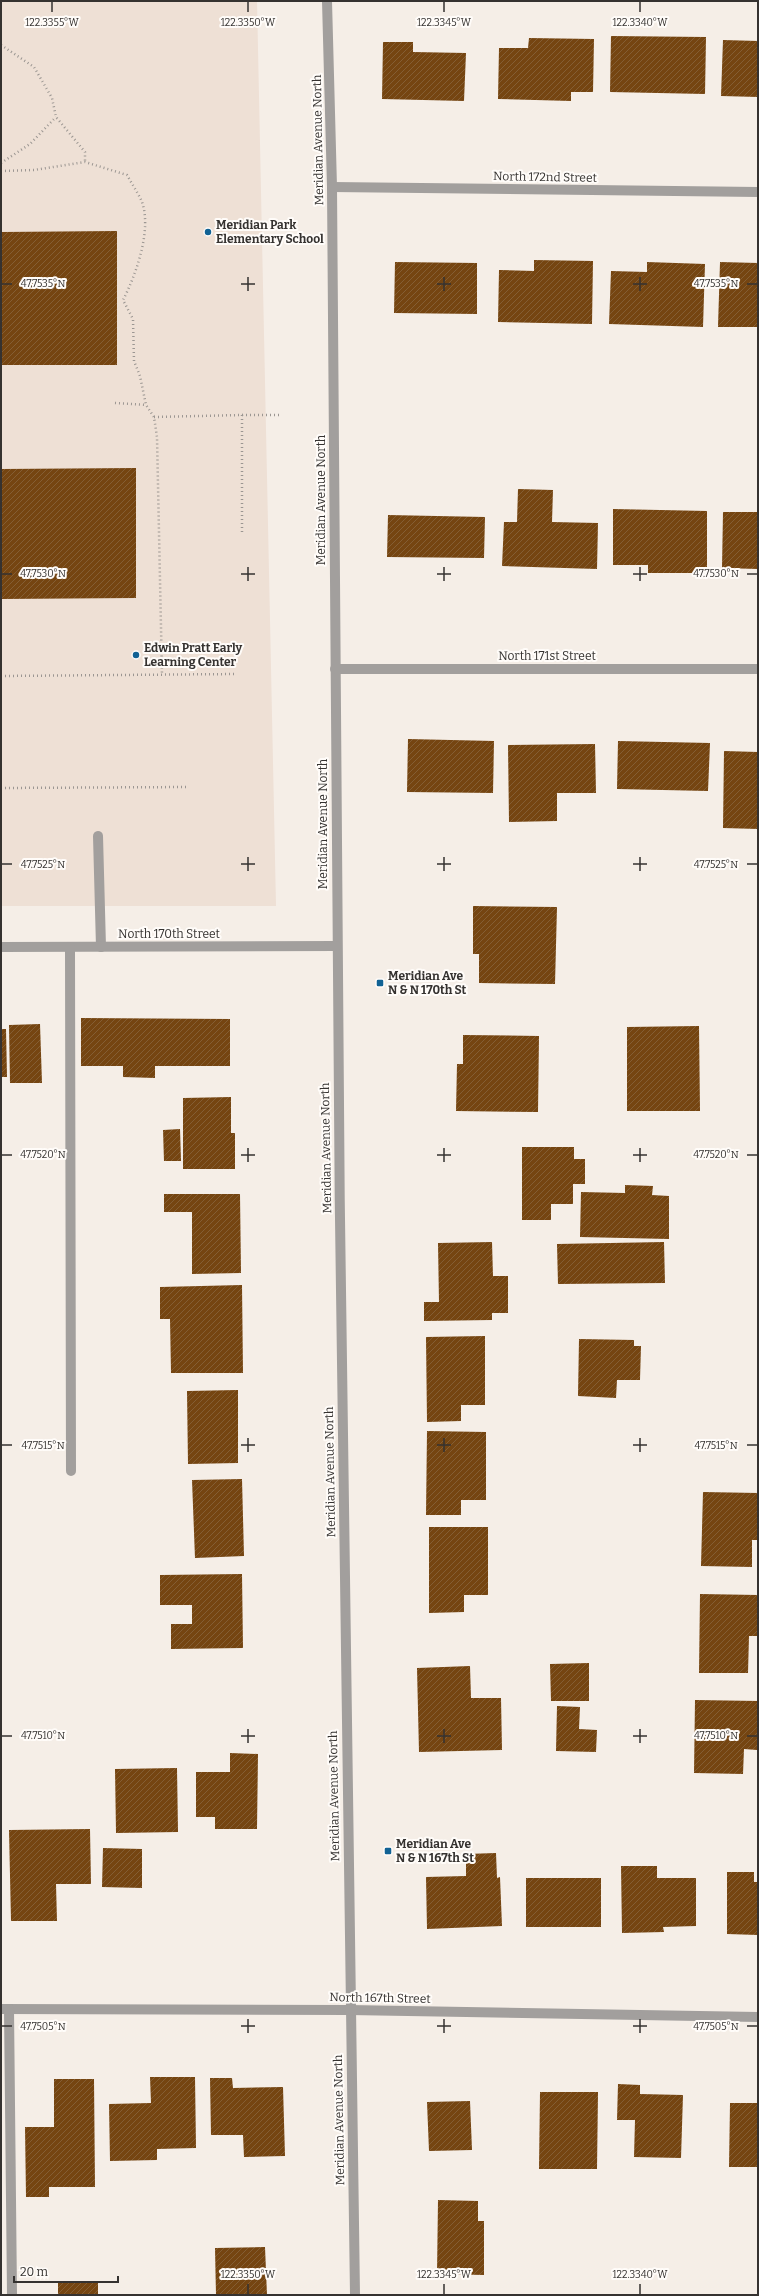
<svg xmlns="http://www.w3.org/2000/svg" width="759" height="2296" font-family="Bitter,serif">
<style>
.built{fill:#eee0d5}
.building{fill:url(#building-hatch)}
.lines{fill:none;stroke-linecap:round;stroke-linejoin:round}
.path{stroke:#9b9692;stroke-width:2.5;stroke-dasharray:1 3;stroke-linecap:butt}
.minor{stroke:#a29f9d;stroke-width:10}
.ticks{fill:none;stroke:#353230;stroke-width:1.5}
.poi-dot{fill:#116294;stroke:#fffcf9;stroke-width:1.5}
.labels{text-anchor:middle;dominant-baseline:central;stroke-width:4;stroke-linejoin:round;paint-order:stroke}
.street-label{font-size:12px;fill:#353230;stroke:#fffcf9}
.poi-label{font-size:12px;font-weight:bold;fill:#353230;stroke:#fffcf9;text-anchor:start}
.ticks-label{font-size:10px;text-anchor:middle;fill:#353230;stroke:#fffcf9;stroke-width:4;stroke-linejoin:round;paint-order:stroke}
</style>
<defs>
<pattern id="building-hatch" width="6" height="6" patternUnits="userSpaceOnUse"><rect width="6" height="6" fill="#754511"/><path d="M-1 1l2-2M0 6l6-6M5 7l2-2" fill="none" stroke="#845e34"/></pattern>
</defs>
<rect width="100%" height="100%" fill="#f5eee7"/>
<!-- built -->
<path class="built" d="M1 1H257L276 906H1Z"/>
<!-- building -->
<g class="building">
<path d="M611 36 706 37 705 94 610 92Z"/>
<path d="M529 38 594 39 593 92H571V101L498 99 499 48H528Z"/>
<path d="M723 40 758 41V97L721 96Z"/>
<path d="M383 42H413V52L466 53 464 101 382 99Z"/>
<path d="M117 231V365H1V232Z"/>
<path d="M534 260 593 261 592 324 498 322 499 270 534 271Z"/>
<path d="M395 262 477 263V314L394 313Z"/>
<path d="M647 262 705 264 703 327 609 324 611 271 647 272Z"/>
<path d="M720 262 758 263V327H718Z"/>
<path d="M136 468V598L1 599V469Z"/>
<path d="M518 489 553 490 552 522 598 523 597 569 502 566 504 522H517Z"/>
<path d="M613 509 707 511V573H648V565H613Z"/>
<path d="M723 512H758V569L722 568Z"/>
<path d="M388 515 485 517 484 558 387 557Z"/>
<path d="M408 739 494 741 493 793 407 792Z"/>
<path d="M618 741 710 743 708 791 617 789Z"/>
<path d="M595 744 596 793H557V821L509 822 508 745Z"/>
<path d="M724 751 758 752V829L723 828Z"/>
<path d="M473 906 557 907 555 984 479 983V954H473Z"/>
<path d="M81 1018 230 1019V1066H155V1078L123 1077V1066H81Z"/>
<path d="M40 1024 42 1083H10L9 1025Z"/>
<path d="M699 1026 700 1111H627V1027Z"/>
<path d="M1 1029H6L7 1077H1Z"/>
<path d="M463 1035 539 1036 538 1112 456 1111 457 1064H463Z"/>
<path d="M231 1097V1133H235V1169H183V1098Z"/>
<path d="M180 1129 181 1161H164L163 1130Z"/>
<path d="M522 1147H574V1159H585V1184H573V1204H551V1220H522Z"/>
<path d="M625 1185 653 1186 652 1195 669 1196V1239L580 1237 581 1192 625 1193Z"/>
<path d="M164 1194H240L241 1273 192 1274V1212H164Z"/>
<path d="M492 1242 493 1276H508V1313H492V1320L424 1321V1302H439L438 1243Z"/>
<path d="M664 1242 665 1283 558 1284 557 1244Z"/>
<path d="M242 1285 243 1373H171L170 1319H160V1287Z"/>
<path d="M485 1336V1405H461V1421L427 1422 426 1337Z"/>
<path d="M579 1339 634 1340V1346H641L640 1380H617L616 1398 578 1396Z"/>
<path d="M238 1390V1463L188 1464 187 1391Z"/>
<path d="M427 1431 486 1432V1500H461V1515H426Z"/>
<path d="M242 1479 244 1556 195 1558 192 1480Z"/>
<path d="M703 1492 758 1493V1540H752V1567L701 1566Z"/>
<path d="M429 1527H488V1595H464V1612L429 1613Z"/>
<path d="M242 1574 243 1648 171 1649V1624H192V1605H160V1575Z"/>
<path d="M700 1594 758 1595V1636H749L748 1673H699Z"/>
<path d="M589 1663V1701H551L550 1664Z"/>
<path d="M470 1666 471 1698H501L502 1750 419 1752 417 1668Z"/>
<path d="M695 1700 758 1701 757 1750 744 1749 743 1774 694 1773Z"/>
<path d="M557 1706 580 1707 579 1729 597 1730 596 1752 556 1751Z"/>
<path d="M230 1753 258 1754 257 1829H215V1817H196V1772H230Z"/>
<path d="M177 1768 178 1832 116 1833 115 1769Z"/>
<path d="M90 1829 91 1884H56L57 1921H11L9 1830Z"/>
<path d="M103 1848 142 1849V1888L102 1887Z"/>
<path d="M496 1853 497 1878 500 1877 502 1926 427 1929 426 1877 466 1876V1854Z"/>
<path d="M621 1866H657V1878H696V1926L663 1927 664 1932 622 1933Z"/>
<path d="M727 1872H754V1882H758V1935L727 1934Z"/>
<rect x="526" y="1878" width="75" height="49"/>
<path d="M150 2077H195L196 2148 157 2149V2160L110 2161 109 2104 151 2103Z"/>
<path d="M210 2078H232L233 2088 283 2087 285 2156 244 2157 243 2135H211Z"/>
<path d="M54 2079H94L95 2187H49V2197H26L25 2127H54Z"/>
<path d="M618 2084 640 2085V2094L683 2095 681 2158 634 2157 635 2120H617Z"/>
<path d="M540 2092H598L597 2169H539Z"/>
<path d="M470 2101 472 2150 429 2151 427 2102Z"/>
<path d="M730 2103H758V2167H729Z"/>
<path d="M438 2200 478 2201V2221H484V2275L437 2274Z"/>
<path d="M265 2247 267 2295H216L215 2248Z"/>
<rect x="58" y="2283" width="40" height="12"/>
</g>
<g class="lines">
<!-- path -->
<g class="path">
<path d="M1 45 34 67 52 98 56 117 85 152V162"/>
<path d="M1 163 30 144 56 117"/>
<path d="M1 171 34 170 85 162 127 175C132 184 138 193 142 202 152 230 136 275 123 300L133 319 134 361 140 376 146 405 154 417 157 437 162 675"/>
<path d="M115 403 146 405"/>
<path d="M242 415H281"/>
<path d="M154 417 242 415V533"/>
<path d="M1 676 237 674"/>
<path d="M1 788 189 787"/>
</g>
<!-- minor -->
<g class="minor">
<path d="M327 1 332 187C337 890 341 1592 355 2295"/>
<path d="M332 187 758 192"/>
<path d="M335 669H758"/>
<path d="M98 836 101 947"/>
<path d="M1 947 336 946"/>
<path d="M70 947 71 1471"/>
<path d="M1 2009 349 2010 758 2017"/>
<path d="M9 2009 12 2295"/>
</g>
</g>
<!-- ticks -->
<path class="ticks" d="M52 2V12M248 2V12M444 2V12M640 2V12M248 277V291M444 277V291M640 277V291M2 284H12M241 284H255M437 284H451M633 284H647M747 284H757M248 567V581M444 567V581M640 567V581M2 574H12M241 574H255M437 574H451M633 574H647M747 574H757M248 857V871M444 857V871M640 857V871M2 864H12M241 864H255M437 864H451M633 864H647M747 864H757M248 1148V1162M444 1148V1162M640 1148V1162M2 1155H12M241 1155H255M437 1155H451M633 1155H647M747 1155H757M248 1438V1452M444 1438V1452M640 1438V1452M2 1445H12M241 1445H255M437 1445H451M633 1445H647M747 1445H757M248 1729V1743M444 1729V1743M640 1729V1743M2 1736H12M241 1736H255M437 1736H451M633 1736H647M747 1736H757M248 2019V2033M444 2019V2033M640 2019V2033M2 2026H12M241 2026H255M437 2026H451M633 2026H647M747 2026H757M248 2284V2294M444 2284V2294M640 2284V2294"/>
<!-- markers -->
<g class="poi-dot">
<circle cx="208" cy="232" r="4"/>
<circle cx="136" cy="655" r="4"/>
<rect x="376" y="979" width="8" height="8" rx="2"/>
<rect x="384" y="1847" width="8" height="8" rx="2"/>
</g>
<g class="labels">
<!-- street labels -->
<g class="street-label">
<text transform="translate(318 140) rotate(-91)">Meridian Avenue North</text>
<text transform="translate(545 177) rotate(1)">North 172nd Street</text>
<text transform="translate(321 500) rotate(-90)">Meridian Avenue North</text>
<text x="547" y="656">North 171st Street</text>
<text transform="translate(323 824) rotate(-90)">Meridian Avenue North</text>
<text x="169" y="934">North 170th Street</text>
<text transform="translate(326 1148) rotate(-91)">Meridian Avenue North</text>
<text transform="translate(330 1472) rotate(-91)">Meridian Avenue North</text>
<text transform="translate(334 1796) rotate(-91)">Meridian Avenue North</text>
<text transform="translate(380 1998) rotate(1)">North 167th Street</text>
<text transform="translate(339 2120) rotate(-91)">Meridian Avenue North</text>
</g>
<!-- poi labels -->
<g class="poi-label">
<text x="216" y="225">Meridian Park<tspan x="216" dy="14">Elementary School</tspan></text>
<text x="144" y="648">Edwin Pratt Early<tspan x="144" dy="14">Learning Center</tspan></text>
<text x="388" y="976">Meridian Ave<tspan x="388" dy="14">N &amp; N 170th St</tspan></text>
<text x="396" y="1844">Meridian Ave<tspan x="396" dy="14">N &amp; N 167th St</tspan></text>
</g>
</g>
<g class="ticks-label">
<text x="52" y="26">122.3355°W</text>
<text x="248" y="26">122.3350°W</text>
<text x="444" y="26">122.3345°W</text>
<text x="640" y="26">122.3340°W</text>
<text x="43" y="287">47.7535°N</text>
<text x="716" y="287">47.7535°N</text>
<text x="43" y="577">47.7530°N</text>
<text x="716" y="577">47.7530°N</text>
<text x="43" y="868">47.7525°N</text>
<text x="716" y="868">47.7525°N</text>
<text x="43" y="1158">47.7520°N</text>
<text x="716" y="1158">47.7520°N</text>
<text x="43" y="1449">47.7515°N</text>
<text x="716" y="1449">47.7515°N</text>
<text x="43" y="1739">47.7510°N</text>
<text x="716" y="1739">47.7510°N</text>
<text x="43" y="2030">47.7505°N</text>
<text x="716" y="2030">47.7505°N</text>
<text x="248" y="2278">122.3350°W</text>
<text x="444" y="2278">122.3345°W</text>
<text x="640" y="2278">122.3340°W</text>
</g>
<!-- border -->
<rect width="759" height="2296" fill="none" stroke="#353230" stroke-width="4"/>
<!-- scale -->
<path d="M14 2276v6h104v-6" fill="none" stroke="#353230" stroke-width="2"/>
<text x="20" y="2276" font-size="12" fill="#353230" stroke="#fffcf9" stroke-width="3" paint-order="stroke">20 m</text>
</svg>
